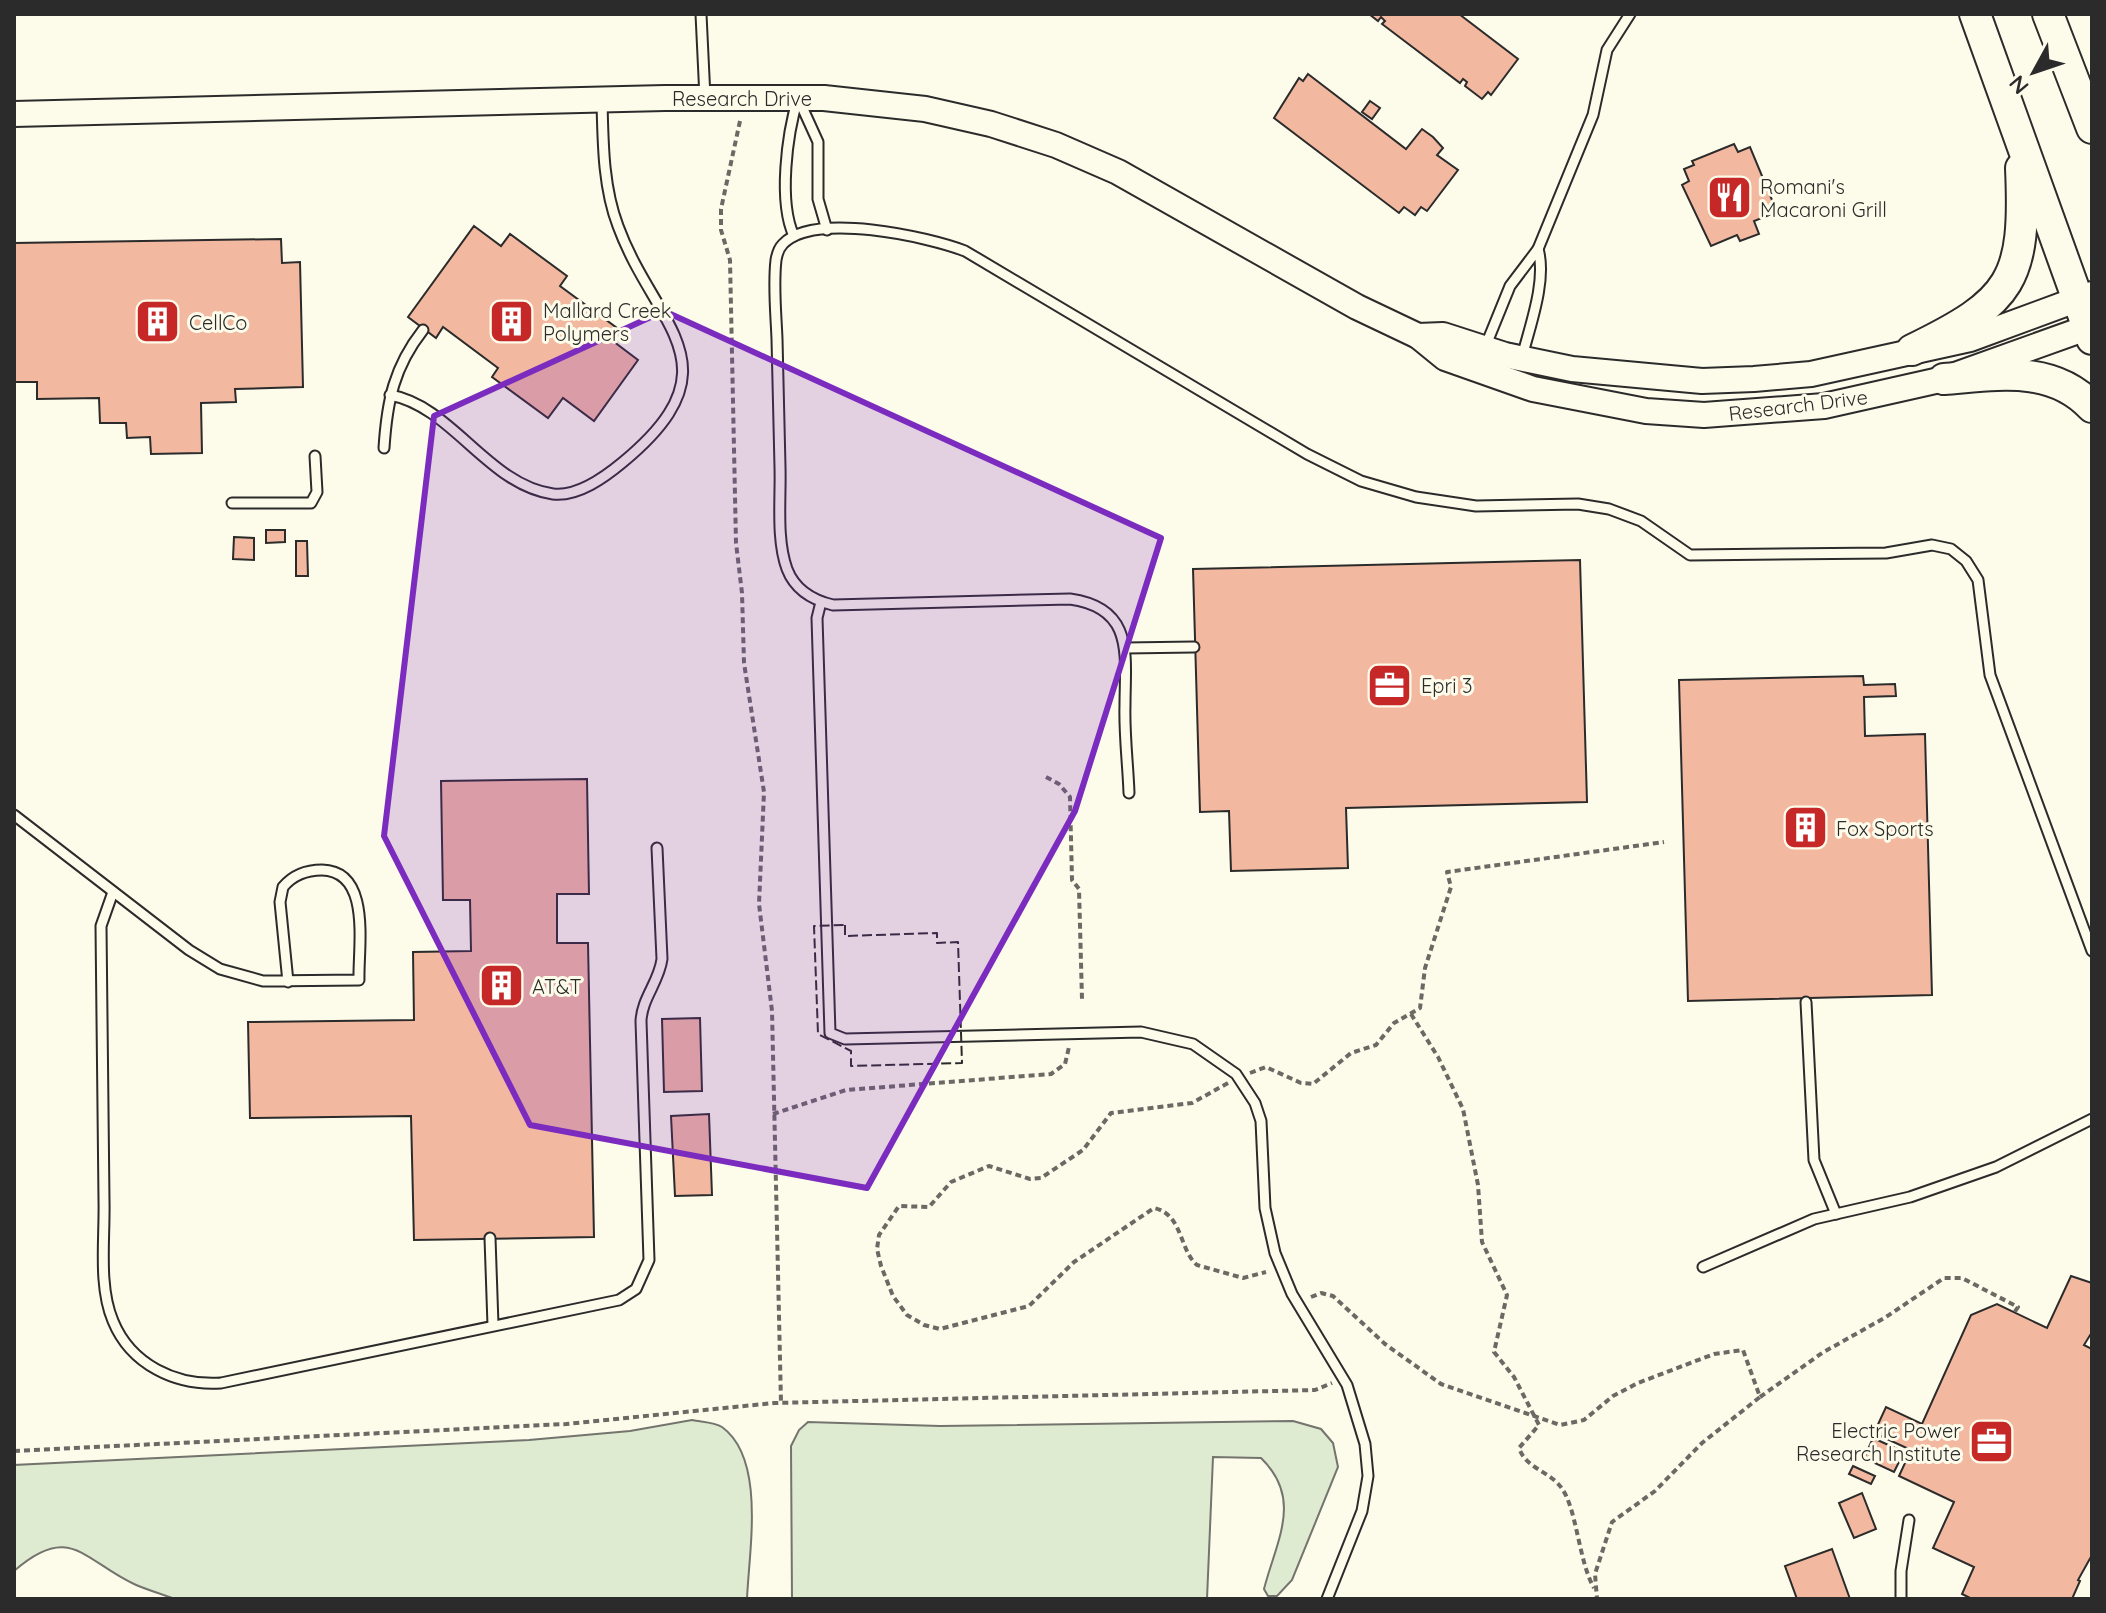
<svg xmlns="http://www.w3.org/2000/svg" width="2106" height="1613" font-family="Quicksand,sans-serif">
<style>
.green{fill:#deebd1;stroke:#74746e;stroke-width:2}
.building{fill:#f2b8a0;stroke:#2b2b2b;stroke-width:2}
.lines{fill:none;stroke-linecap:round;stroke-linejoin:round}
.service-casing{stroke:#2b2b2b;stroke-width:13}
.tertiary-casing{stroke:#2b2b2b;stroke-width:28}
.primary-casing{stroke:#2b2b2b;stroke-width:34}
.path{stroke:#6a6964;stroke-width:4;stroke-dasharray:6 4;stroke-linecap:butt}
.service{stroke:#fdfbea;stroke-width:9}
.tertiary{stroke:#fdfbea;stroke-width:24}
.primary{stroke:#fdfbea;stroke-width:30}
.fence{stroke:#2b2b2b;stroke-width:2;stroke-dasharray:10 4;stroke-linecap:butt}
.marked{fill:#7b2cbf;fill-opacity:0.2;stroke:#7b2cbf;stroke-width:6;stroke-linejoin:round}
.labels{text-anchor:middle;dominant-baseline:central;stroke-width:6;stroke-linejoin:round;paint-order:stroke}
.street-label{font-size:20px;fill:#2b2b2b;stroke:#fdfbea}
.poi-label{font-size:20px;fill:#2b2b2b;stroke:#fdfbea;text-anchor:start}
</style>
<rect width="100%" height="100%" fill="#fdfbea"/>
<!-- green -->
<g class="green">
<path d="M692 1420C701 1422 714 1422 722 1427 766 1459 749 1550 747 1599H175C162 1594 147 1590 134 1584 83 1560 70 1522 14 1571V1465L529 1440 630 1431Z"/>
<path d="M1293 1421 1321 1429 1333 1443 1338 1467 1292 1580 1277 1596H1268L1264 1589C1277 1539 1303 1499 1261 1458L1213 1457 1207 1599H792L791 1446 799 1430 808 1422 940 1426Z"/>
</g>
<!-- building -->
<g class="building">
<path d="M1369 14H1459L1518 59 1491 95 1488 92 1482 99 1465 86 1467 82 1463 79 1460 83 1382 24 1385 21 1381 17 1378 21Z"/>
<path d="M1308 74 1406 149 1422 129 1433 137 1443 148 1437 155 1458 170 1427 211 1421 207 1415 215 1404 207 1399 213 1274 118 1299 78 1303 81Z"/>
<path d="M1370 101 1380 108 1372 119 1362 112Z"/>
<path d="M1734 144 1738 152 1750 147 1777 212 1754 221 1759 234 1740 241 1737 235 1711 246 1682 185 1689 181 1684 169 1694 165 1692 161Z"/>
<path d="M474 226 501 246 510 234 567 276 560 286 617 328 609 338 638 360 594 421 563 398 548 418 492 377 498 368 443 327 436 338 408 317Z"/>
<path d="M281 239 282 263 300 262 303 387 235 389 236 402 201 403 202 453 151 454 150 437 127 438 126 423H100L99 398 37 399V382H14V243Z"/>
<path d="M266 530H285V542L266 543Z"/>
<path d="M234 537 254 538V560L233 559Z"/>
<path d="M296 541H307L308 576H296Z"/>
<path d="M1580 560 1587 802 1346 808 1348 868 1231 871 1229 811 1200 812 1193 569Z"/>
<path d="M1863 676 1864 685 1895 684 1896 696 1864 697 1865 736 1925 734 1932 995 1688 1001 1679 680Z"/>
<path d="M587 779 589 894H557V943H588L594 1237 414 1240 411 1116 250 1118 248 1022 414 1020 413 952 471 951 470 900H443L441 781Z"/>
<path d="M700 1018 702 1091 664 1092 662 1019Z"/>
<path d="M709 1114 712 1195 675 1196 671 1116Z"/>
<path d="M2071 1276 2092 1283V1332L2084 1345 2092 1349V1555L2078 1580 2080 1581 2072 1599H1972L1962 1594 1974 1567 1933 1548 1954 1502 1899 1476 1911 1450 1874 1433 1886 1407 1922 1424 1971 1315 1997 1304 2047 1328Z"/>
<path d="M1873 1438 1904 1452 1894 1472 1864 1458Z"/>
<path d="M1853 1466 1875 1476 1871 1484 1849 1474Z"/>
<path d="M1862 1493 1876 1529 1854 1538 1839 1503Z"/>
<path d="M1832 1549 1850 1599H1797L1785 1566Z"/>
</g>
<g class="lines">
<defs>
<g id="service">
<path d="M701 14 705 98"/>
<path d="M794 236C778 202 787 134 798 98L818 142V199L827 230"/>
<path d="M1538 249 1593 115 1607 50 1630 14"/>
<path d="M1486 345 1510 286 1538 249C1547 280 1530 326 1522 357"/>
<path d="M390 395C452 406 488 485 553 494 578 497 605 477 623 462 740 365 655 327 618 226 603 187 603 142 602 101"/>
<path d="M384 448C387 401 394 367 423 330"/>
<path d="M232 503H311L317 492 315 456"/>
<path d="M821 602 817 618 830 1033 845 1039 1141 1032 1193 1044 1236 1074 1255 1103 1261 1121 1265 1208 1275 1253 1292 1294 1347 1385 1365 1444 1368 1476 1362 1511 1327 1599"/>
<path d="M1126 648 1194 647"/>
<path d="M1129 793C1128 764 1124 734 1125 705 1125 656 1135 608 1070 599L833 605C812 600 795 590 787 569 776 539 781 498 780 467 779 424 778 382 777 339 776 313 773 286 776 260 777 254 779 248 783 244 813 211 929 237 965 251L1307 454 1361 481 1416 497 1476 506 1578 504 1609 509 1641 521 1690 555 1886 553 1932 545 1951 549 1966 561 1978 580 1990 675 2092 951"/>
<path d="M14 815 189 950 220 969 263 981 359 980C358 947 372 871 322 870 307 870 293 875 283 887L280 902 288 982"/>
<path d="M113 892 101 926C102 1018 103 1109 104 1200 105 1238 98 1286 113 1321 131 1365 176 1386 221 1383L619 1300 636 1289 649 1260 641 1021C642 998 659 982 662 959L657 848"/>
<path d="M1806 1002 1814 1160 1836 1214"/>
<path d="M490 1238 493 1325"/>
<path d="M1703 1267 1814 1219 1910 1197 1996 1167 2092 1119"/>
<path d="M1901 1599V1571L1909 1520"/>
</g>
<g id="tertiary">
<path d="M14 114 665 98H824L925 109 991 124 1056 145 1118 172 1357 307 1418 336 1445 358 1533 389 1646 411 1704 415 1824 406 1944 379 2092 326"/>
<path d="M1418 336 1443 335 1505 355 1572 369 1702 381 1754 379 1811 374 1970 339 2092 294"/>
</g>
<g id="primary">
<path d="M1975 14 2092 339"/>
<path d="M2048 14 2092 128"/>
<path d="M1912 350C2013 301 2026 280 2021 168"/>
<path d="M1944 379C1996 375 2052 364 2092 407"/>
</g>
</defs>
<!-- service casing -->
<use href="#service" class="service-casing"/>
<!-- tertiary casing -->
<use href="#tertiary" class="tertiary-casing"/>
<!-- primary casing -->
<use href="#primary" class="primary-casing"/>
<!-- path -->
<g class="path">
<path d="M740 121 721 209V230L730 260 736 543 742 593 744 663 764 792 759 904 772 1011 781 1403"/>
<path d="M1046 777 1059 784 1070 797 1072 880 1079 889 1082 999"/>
<path d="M1411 1014 1438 1057 1463 1109 1478 1185 1482 1242 1507 1295 1494 1352 1514 1377 1539 1425 1519 1448C1526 1468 1548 1471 1560 1486 1577 1506 1578 1560 1594 1588"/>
<path d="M1250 1073 1266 1067 1301 1083 1313 1084 1351 1053 1376 1045 1394 1023 1420 1008 1425 968 1451 887 1447 872 1664 842"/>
<path d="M1228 1083 1192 1103 1111 1113 1083 1150 1041 1178 1030 1179 989 1166 951 1182 929 1207 899 1206 879 1235 877 1249 881 1266 893 1296 907 1315 924 1325 940 1329 1029 1306 1074 1262 1154 1208C1183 1214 1179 1250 1197 1265L1243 1278 1266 1272"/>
<path d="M773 1114 846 1090 1051 1074 1065 1064 1069 1047"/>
<path d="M1311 1297 1321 1293 1333 1296 1385 1344 1441 1384 1560 1425 1584 1420 1613 1396 1638 1383 1714 1354 1743 1350 1760 1397 1702 1443 1655 1491 1612 1522 1595 1574 1597 1599"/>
<path d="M1760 1397 1822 1353 1886 1317 1944 1278H1962L2018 1307 2014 1313"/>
<path d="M14 1451 566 1424 774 1403 1315 1390 1332 1383"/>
<path d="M1597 1599H1621"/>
</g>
<!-- service -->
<use href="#service" class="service"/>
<!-- tertiary -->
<use href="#tertiary" class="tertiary"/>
<!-- primary -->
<use href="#primary" class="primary"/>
<!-- fence -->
<path class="fence" d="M845 925V936L937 933V943L958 942 962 1063 851 1066V1051L818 1034 814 926Z"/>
</g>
<!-- marked area -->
<path class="marked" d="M664 311 1161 538 1075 811 867 1188 530 1125 384 836 434 416Z"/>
<!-- icons -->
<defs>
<symbol id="restaurant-square" viewBox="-11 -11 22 22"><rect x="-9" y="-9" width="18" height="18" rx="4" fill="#c62828" stroke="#fdfbea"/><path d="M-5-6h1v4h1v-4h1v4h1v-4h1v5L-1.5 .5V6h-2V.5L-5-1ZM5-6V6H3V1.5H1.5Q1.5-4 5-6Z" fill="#fff"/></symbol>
<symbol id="building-square" viewBox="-11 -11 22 22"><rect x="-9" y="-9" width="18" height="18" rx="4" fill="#c62828" stroke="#fdfbea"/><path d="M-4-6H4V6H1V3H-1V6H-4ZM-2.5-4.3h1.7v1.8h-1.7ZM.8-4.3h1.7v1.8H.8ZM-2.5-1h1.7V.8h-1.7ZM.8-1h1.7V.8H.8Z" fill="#fff"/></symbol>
<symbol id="office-square" viewBox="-11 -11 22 22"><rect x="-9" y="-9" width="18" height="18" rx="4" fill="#c62828" stroke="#fdfbea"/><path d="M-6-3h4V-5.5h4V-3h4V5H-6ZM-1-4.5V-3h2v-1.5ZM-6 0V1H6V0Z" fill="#fff"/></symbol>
</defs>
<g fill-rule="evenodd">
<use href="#restaurant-square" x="1704" y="172" width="51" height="51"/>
<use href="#building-square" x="132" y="296" width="51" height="51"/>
<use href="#building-square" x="486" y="296" width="51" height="51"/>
<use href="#office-square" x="1364" y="660" width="51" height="51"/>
<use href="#building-square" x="1780" y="802" width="51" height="51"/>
<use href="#building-square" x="476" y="960" width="51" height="51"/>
<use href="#office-square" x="1966" y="1416" width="51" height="51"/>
</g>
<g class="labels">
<!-- street labels -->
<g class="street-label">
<text x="742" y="98">Research Drive</text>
<text transform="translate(1798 405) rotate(-7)">Research Drive</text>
</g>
<!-- poi labels -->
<g class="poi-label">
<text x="1760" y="186">Romani's<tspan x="1760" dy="23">Macaroni Grill</tspan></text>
<text x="543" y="310">Mallard Creek<tspan x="543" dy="23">Polymers</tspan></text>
<text x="189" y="322">CellCo</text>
<text x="1421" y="685">Epri 3</text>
<text x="1836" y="828">Fox Sports</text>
<text x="532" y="986">AT&amp;T</text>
<text x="1961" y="1430" text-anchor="end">Electric Power<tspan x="1961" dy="23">Research Institute</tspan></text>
</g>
</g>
<!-- border -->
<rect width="2106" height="1613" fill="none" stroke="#2b2b2b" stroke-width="32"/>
<!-- north arrow -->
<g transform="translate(2034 72) rotate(230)" stroke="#fdfbea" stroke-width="6" paint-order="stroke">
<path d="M0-6L14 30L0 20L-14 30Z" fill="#2b2b2b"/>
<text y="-12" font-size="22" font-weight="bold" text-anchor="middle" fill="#2b2b2b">N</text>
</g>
</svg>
